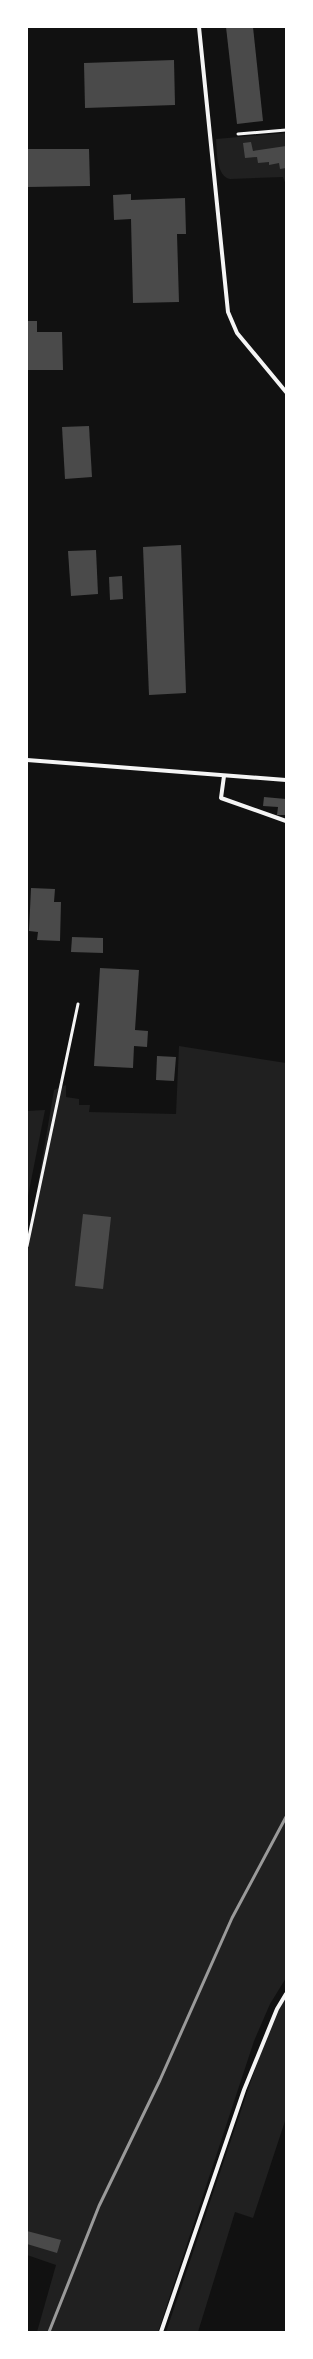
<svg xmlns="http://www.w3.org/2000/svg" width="313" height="2359" font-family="Manrope,sans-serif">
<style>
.green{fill:#202020}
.building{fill:#4a4a4a}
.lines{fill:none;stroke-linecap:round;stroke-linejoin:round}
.service{stroke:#f5f5f5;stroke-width:3}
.minor{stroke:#f5f5f5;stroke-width:4}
.rail{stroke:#9a9a9a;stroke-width:3}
</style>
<rect width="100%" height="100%" fill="#111"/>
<!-- green -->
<g class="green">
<path d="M286 133V185L283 177 230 179C216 176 217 151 216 139Z"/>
<path d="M179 1046 286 1063V1978L270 2004 254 2041 158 2332H37L56 2265 27 2255V1249L54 1090 66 1085V1097L79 1099V1105H90L89 1112 176 1114Z"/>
<path d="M45 1110 27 1201V1111Z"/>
<path d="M286 1990V2118L253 2218 235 2212 198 2332H166L270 2025Z"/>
</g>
<!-- building -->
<g class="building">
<path d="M226 27H253L263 121 237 124Z"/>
<path d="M174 60 175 105 85 108 84 63Z"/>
<path d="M251 142 253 151 286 146V168L280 169 279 163 269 165V162L258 163 257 157 245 158 243 143Z"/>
<path d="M27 149H89L90 186 27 187Z"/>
<path d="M131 194V200L185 198 186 234H177L179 302 133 303 131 219 114 220 113 195Z"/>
<path d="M27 321H37V332H62L63 370H27Z"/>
<path d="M89 426 92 477 65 479 62 427Z"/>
<path d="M181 545 186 693 149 695 143 547Z"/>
<path d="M96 550 98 594 71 596 68 551Z"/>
<path d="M122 576 123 599 110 600 109 577Z"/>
<path d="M264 797 286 799V815H277L278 807 263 806Z"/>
<path d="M31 888 55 889 54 902H61L60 941 37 940 38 932 29 931Z"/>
<path d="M72 937 103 938V953L71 952Z"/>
<path d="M100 968 139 970 135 1030 148 1031 147 1047 134 1046 133 1068 94 1066Z"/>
<path d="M157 1056 176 1057 174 1081 156 1080Z"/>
<path d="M83 1214 111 1217 103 1289 75 1286Z"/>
<path d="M27 2231 61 2240 57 2253 27 2244Z"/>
</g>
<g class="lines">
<!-- service -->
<g class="service">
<path d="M238 134 286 130"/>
<path d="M27 1246 78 1004"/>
</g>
<!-- minor -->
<g class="minor">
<path d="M199 27 228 312 237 333 286 392"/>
<path d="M27 760 286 780"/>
<path d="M224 776 221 798 286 821"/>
<path d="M161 2332 244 2090 277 2009 286 1994"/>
</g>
<!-- rail -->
<path class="rail" d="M49 2332 99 2206 160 2080 232 1918 286 1817"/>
</g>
<!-- border -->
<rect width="313" height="2359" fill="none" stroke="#ffffff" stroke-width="56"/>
</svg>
